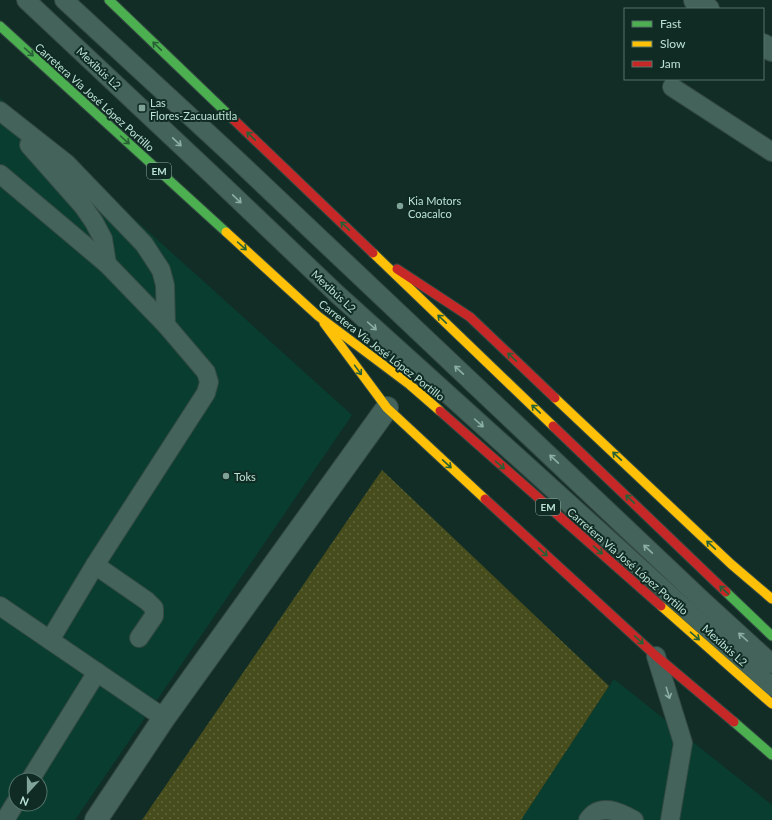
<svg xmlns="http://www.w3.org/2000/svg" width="772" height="820" font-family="Lato,sans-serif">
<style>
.built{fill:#083d30;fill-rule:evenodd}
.grass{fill:url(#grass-dots)}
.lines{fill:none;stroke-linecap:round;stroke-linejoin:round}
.lane-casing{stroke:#344a43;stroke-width:20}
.street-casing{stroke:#344a43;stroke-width:24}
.fast-casing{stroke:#344a43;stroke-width:11}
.slow-casing{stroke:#344a43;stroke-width:11}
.jam-casing{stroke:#344a43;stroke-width:11}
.lane{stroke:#44635a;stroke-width:18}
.street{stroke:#44635a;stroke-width:22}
.fast{stroke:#4caf50;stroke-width:9}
.slow{stroke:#ffc107;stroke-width:9}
.jam{stroke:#c62828;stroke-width:9}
.oneway{stroke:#286035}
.oneway2{stroke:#8bafa3}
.poi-dot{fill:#80a397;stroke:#102b23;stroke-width:1.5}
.labels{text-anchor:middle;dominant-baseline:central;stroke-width:4;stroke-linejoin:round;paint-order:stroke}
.shield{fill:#102b23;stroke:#88ab9f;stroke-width:1}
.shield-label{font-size:10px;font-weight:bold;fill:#bbe2d4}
.street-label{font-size:11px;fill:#bbe2d4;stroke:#102b23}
.poi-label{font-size:11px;fill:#bbe2d4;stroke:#102b23;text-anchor:start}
</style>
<defs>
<pattern id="grass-dots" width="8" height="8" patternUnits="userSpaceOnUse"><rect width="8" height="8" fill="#464c1c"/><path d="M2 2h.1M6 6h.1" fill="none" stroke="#5f663c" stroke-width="1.8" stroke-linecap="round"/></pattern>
</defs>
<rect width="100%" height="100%" fill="#122d26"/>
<!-- built -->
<g class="built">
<path d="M0 98 352 415 75 820H0ZM16 780H40V804H16Z"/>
<path d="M614 679 772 805V820H521Z"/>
</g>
<!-- grass -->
<path class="grass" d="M382 470 609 686 521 820H142Z"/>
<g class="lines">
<defs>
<g id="lane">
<path d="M26 0 209 172 337 294 772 687"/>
<path d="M64 0 234 157 702 600 772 664"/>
<path d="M672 87 772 152"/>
<path d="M0 111 66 163 144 244 161 270 165 285 166 325"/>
<path d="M29 145 83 206 94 222 103 239 107 264"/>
<path d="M0 174 107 264 166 325 206 372 209 382 206 393 95 565 50 640"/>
<path d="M95 565 147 601 154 608V616L139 638"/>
<path d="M0 606 164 718"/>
<path d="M656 656 683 743 670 820"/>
<path d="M30 780 97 672"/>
<path d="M5 820 16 802"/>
<path d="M588 820C600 802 619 812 634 820"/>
</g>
<g id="street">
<path d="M695 0 708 9"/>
<path d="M763 45 772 50"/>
<path d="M96 820 164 718 387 408"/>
</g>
<g id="fast">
<path d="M109 0 233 119"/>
<path d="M0 26 226 232"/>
<path d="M726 592 772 636"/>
<path d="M734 722 772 755"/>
</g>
<g id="slow">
<path d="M226 232 318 316 410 385 440 411"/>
<path d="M373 253 553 426"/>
<path d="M324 323 387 408 485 499"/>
<path d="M555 398 731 564 772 599"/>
<path d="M661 606 772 704"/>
</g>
<g id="jam">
<path d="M233 119 373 253"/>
<path d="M397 269 470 317 555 398"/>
<path d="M440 411 661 606"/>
<path d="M553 426 726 592"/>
<path d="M485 499 656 656 734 722"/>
</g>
</defs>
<!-- lane casing -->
<use href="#lane" class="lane-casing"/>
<!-- street casing -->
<use href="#street" class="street-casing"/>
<!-- fast casing -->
<use href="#fast" class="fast-casing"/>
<!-- slow casing -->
<use href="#slow" class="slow-casing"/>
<!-- jam casing -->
<use href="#jam" class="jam-casing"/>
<!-- lane -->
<use href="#lane" class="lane"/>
<!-- street -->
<use href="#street" class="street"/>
<!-- fast -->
<use href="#fast" class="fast"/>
<!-- slow -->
<use href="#slow" class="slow"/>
<!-- jam -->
<use href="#jam" class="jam"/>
</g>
<!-- one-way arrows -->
<defs><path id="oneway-shaft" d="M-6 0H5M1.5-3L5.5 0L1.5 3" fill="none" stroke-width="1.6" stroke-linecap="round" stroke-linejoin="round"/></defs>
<g class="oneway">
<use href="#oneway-shaft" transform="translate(157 46) rotate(-136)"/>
<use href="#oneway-shaft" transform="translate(29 52) rotate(42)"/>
<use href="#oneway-shaft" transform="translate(251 136) rotate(-136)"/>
<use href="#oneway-shaft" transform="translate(125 140) rotate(42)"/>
<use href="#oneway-shaft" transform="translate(345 226) rotate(-136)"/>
<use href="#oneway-shaft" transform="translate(242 246) rotate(42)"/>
<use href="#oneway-shaft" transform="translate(442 319) rotate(-136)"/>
<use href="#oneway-shaft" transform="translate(512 357) rotate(-137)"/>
<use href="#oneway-shaft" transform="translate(358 370) rotate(54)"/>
<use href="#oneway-shaft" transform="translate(536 409) rotate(-136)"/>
<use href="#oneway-shaft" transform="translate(617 456) rotate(-137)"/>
<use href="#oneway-shaft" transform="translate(447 464) rotate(43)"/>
<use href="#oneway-shaft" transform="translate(500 465) rotate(41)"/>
<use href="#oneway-shaft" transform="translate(630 499) rotate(-136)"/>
<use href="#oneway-shaft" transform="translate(711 545) rotate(-137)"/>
<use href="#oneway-shaft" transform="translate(598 550) rotate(41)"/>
<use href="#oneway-shaft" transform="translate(543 552) rotate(43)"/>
<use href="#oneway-shaft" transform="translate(724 590) rotate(-136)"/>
<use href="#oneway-shaft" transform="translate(695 636) rotate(41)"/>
<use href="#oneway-shaft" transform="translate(639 640) rotate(43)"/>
</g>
<g class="oneway2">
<use href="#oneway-shaft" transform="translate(177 142) rotate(43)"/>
<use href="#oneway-shaft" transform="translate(237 199) rotate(44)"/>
<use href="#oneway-shaft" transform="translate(372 326) rotate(42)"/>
<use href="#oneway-shaft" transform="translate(459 370) rotate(-137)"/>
<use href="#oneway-shaft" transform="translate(479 423) rotate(42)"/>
<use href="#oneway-shaft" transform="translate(554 459) rotate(-137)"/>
<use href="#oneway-shaft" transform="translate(648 549) rotate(-137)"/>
<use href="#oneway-shaft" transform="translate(743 637) rotate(-138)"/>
<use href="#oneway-shaft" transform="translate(668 693) rotate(73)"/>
</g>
<!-- markers -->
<g class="poi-dot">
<rect x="138" y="104" width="8" height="8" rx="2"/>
<circle cx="400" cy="206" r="4"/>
<circle cx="226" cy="476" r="4"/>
</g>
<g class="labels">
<!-- shield labels -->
<g class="shield">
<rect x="147" y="163" width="24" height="16" rx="3"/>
<rect x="536" y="499" width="24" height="16" rx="3"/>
</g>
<g class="shield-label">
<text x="159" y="171">EM</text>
<text x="548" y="507">EM</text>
</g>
<!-- street labels -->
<g class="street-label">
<text transform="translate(99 68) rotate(43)">Mexibús L2</text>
<text transform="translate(95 97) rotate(42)">Carretera Vía José López Portillo</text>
<text transform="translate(334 291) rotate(43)">Mexibús L2</text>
<text transform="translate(382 350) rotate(38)">Carretera Vía José López Portillo</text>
<text transform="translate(628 561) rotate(41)">Carretera Vía José López Portillo</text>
<text transform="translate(725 645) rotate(42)">Mexibús L2</text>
</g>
<!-- poi labels -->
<g class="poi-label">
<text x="150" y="102">Las<tspan x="150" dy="13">Flores-Zacuautitla</tspan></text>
<text x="408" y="200">Kia Motors<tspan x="408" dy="13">Coacalco</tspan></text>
<text x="234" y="476">Toks</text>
</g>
</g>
<!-- legend -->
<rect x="624" y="8" width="140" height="72" fill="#102b23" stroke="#54746a"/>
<rect x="632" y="21" width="20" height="6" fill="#4caf50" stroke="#54746a"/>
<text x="660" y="28" font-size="12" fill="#bbe2d4">Fast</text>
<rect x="632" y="41" width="20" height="6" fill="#ffc107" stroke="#54746a"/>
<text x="660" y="48" font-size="12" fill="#bbe2d4">Slow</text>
<rect x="632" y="61" width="20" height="6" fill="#c62828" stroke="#54746a"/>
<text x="660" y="68" font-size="12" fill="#bbe2d4">Jam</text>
<!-- north arrow -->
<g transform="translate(28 792) rotate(201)"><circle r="19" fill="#102b23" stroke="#54746a"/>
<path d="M0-3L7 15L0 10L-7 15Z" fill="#80a397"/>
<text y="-6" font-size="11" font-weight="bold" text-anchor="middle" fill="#bbe2d4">N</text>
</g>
</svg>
